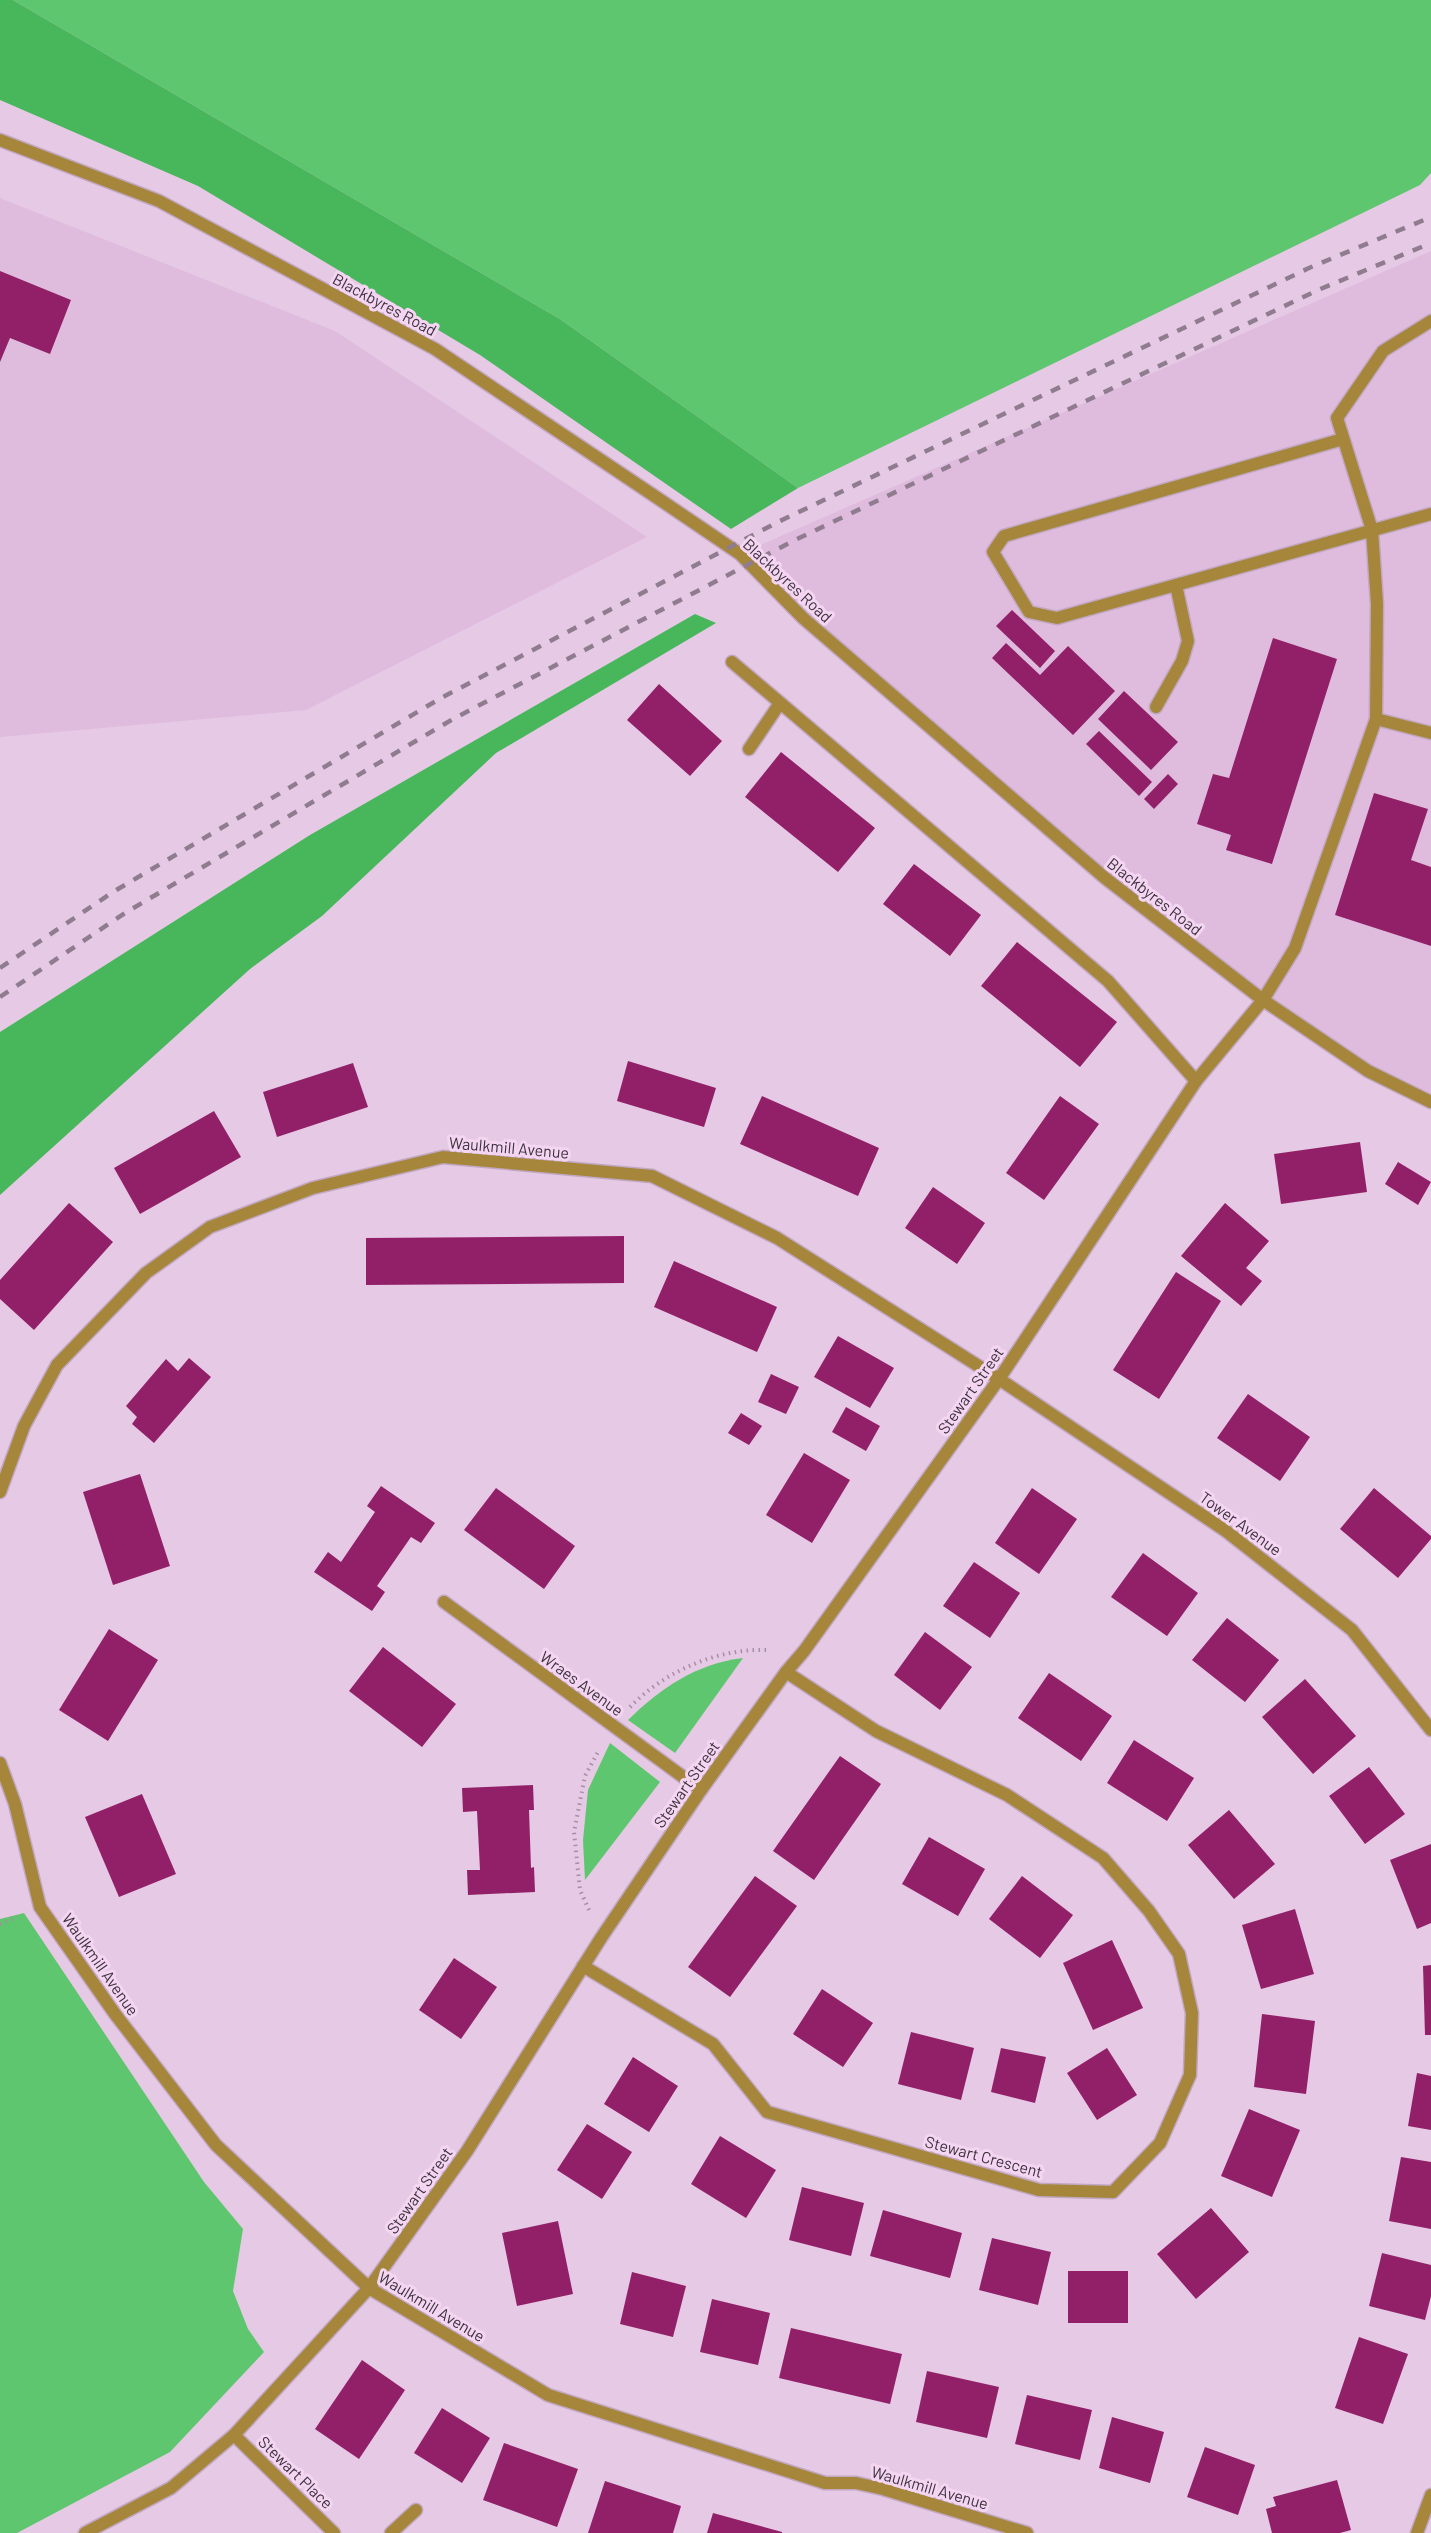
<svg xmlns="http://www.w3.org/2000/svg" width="1431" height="2533" font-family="Barlow,sans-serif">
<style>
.built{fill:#dfbcde}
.green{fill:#5ec66e}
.forest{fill:#48b75c}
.building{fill:#922068}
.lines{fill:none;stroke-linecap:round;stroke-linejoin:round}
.service-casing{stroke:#c1a8c0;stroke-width:15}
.minor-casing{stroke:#c1a8c0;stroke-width:15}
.tertiary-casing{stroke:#c1a8c0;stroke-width:15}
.path{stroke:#a58fa4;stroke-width:4;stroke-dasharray:1.5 4.5;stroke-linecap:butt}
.service{stroke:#a5863b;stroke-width:12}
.minor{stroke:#a5863b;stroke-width:12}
.tertiary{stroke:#a5863b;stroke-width:12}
.rail{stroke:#907c8f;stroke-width:4.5;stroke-dasharray:10 10;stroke-linecap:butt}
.labels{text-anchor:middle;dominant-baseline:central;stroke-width:6;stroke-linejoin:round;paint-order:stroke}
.street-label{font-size:16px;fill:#3e323d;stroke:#f4d6f3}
</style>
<rect width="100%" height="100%" fill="#e6c9e5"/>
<!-- built -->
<g class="built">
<path d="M0 198 335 331 647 537 306 710 0 737Z"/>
<path d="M1431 251V1102L1368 1071 1105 878 740 554Z"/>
</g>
<!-- green -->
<g class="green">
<path d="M13 0H1431V173L1420 185 798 488 560 319Z"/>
<path d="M743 1658 675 1753 628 1720C662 1687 696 1664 743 1658Z"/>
<path d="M610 1743 660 1782 585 1880 583 1840 588 1790Z"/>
<path d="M24 1913 204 2182 243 2229 233 2291 248 2329 264 2352 170 2452 17 2533H0V1919Z"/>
</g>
<!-- forest -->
<g class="forest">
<path d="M0 0H13L560 319 798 488 731 529 480 355 198 186 0 100Z"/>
<path d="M695 614 716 623 496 753 322 916 250 969 0 1195V1032L310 835Z"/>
</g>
<!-- building -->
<g class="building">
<path d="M0 271 71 300 50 354 10 338 0 362Z"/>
<path d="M1012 610 1055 651 1040 668 996 626Z"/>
<path d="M1273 638 1337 659 1272 864 1226 850 1231 835 1197 824 1213 774 1229 778Z"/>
<path d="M1006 643 1040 675 1068 646 1115 691 1073 735 992 658Z"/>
<path d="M659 684 722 741 690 776 627 720Z"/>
<path d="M1124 691 1178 742 1151 770 1098 719Z"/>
<path d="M1099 731 1152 782 1139 796 1086 744Z"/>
<path d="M781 752 875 828 838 872 745 797Z"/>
<path d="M1168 774 1178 784 1154 809 1144 799Z"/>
<path d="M1374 793 1428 809 1411 860 1431 867V946L1335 915Z"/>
<path d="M914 864 981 915 950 956 883 904Z"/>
<path d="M1017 942 1117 1022 1080 1067 981 986Z"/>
<path d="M628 1061 716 1088 704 1127 617 1101Z"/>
<path d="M353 1063 368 1107 277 1137 263 1092Z"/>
<path d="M762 1096 879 1148 858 1196 740 1144Z"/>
<path d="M1060 1096 1099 1124 1044 1200 1006 1173Z"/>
<path d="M214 1111 241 1157 140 1214 114 1168Z"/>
<path d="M1360 1142 1367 1192 1281 1204 1274 1154Z"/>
<path d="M1398 1162 1431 1182 1418 1205 1385 1184Z"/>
<path d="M933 1187 985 1223 957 1264 905 1228Z"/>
<path d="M69 1203 113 1242 34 1330 0 1299V1280Z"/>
<path d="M1225 1203 1269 1241 1246 1268 1262 1281 1241 1306 1181 1256Z"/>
<path d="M624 1236V1283L366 1285V1238Z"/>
<path d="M674 1261 777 1307 757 1352 654 1307Z"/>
<path d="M1176 1272 1221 1301 1159 1399 1113 1370Z"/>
<path d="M838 1336 894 1368 870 1408 814 1377Z"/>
<path d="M189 1358 211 1377 154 1443 132 1424 137 1417 126 1406 166 1359 178 1371Z"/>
<path d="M771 1374 799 1387 786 1414 758 1402Z"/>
<path d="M1248 1394 1310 1437 1280 1481 1217 1438Z"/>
<path d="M846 1407 880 1426 866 1451 832 1432Z"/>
<path d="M741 1413 762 1426 749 1445 728 1433Z"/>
<path d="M804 1453 850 1480 812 1543 766 1515Z"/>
<path d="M140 1474 170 1566 113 1585 83 1492Z"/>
<path d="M381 1486 435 1523 421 1543 411 1537 377 1586 385 1592 372 1611 314 1572 328 1552 341 1562 375 1512 367 1506Z"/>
<path d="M496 1488 575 1546 544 1589 464 1530Z"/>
<path d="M1032 1488 1077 1519 1039 1574 995 1543Z"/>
<path d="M1374 1488 1431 1536V1539L1398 1578 1340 1529Z"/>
<path d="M1143 1553 1198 1593 1167 1636 1111 1597Z"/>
<path d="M974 1562 1020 1593 990 1638 943 1606Z"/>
<path d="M1227 1618 1279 1660 1245 1702 1192 1660Z"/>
<path d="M109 1629 158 1660 108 1741 59 1710Z"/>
<path d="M925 1632 972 1667 940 1710 894 1675Z"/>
<path d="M383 1647 456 1704 422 1747 349 1691Z"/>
<path d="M1049 1673 1112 1716 1081 1761 1018 1718Z"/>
<path d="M1305 1679 1356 1736 1313 1774 1262 1717Z"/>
<path d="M1134 1740 1194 1778 1167 1821 1107 1783Z"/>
<path d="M840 1756 881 1784 814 1880 773 1851Z"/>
<path d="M1369 1767 1405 1814 1365 1844 1329 1796Z"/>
<path d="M533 1785 534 1810H529L531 1868 534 1867 535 1892 468 1895 467 1870H480L477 1811 463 1812 462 1788Z"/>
<path d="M142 1794 176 1874 119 1897 85 1817Z"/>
<path d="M1229 1810 1275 1864 1234 1899 1188 1845Z"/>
<path d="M929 1837 985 1869 958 1916 902 1884Z"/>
<path d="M1431 1844V1923L1417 1929 1390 1860Z"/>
<path d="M755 1876 797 1906 730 1997 688 1967Z"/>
<path d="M1022 1876 1073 1915 1040 1958 989 1919Z"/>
<path d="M1295 1909 1314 1974 1261 1989 1242 1925Z"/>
<path d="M1112 1940 1143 2008 1093 2030 1063 1963Z"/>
<path d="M454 1958 497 1987 461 2039 419 2010Z"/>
<path d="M1431 1965V2035H1425L1423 1966Z"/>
<path d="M822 1989 873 2023 843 2067 793 2034Z"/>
<path d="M1262 2014 1315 2021 1306 2094 1254 2087Z"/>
<path d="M911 2032 974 2048 961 2100 898 2084Z"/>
<path d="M1001 2048 1046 2057 1035 2103 991 2092Z"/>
<path d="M1107 2048 1137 2095 1097 2120 1067 2073Z"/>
<path d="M633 2057 678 2086 649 2132 604 2104Z"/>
<path d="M1417 2073 1431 2076V2130L1408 2126Z"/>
<path d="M1249 2109 1300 2130 1272 2197 1221 2176Z"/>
<path d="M587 2124 632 2152 602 2199 557 2170Z"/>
<path d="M720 2136 776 2170 746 2218 691 2184Z"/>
<path d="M1401 2157 1431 2162V2229L1389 2221Z"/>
<path d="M802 2187 864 2203 851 2256 789 2240Z"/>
<path d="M1211 2208 1249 2252 1196 2299 1157 2254Z"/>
<path d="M883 2210 962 2233 950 2278 870 2256Z"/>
<path d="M558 2221 573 2294 517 2306 502 2233Z"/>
<path d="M992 2238 1051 2252 1038 2305 979 2290Z"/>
<path d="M1382 2253 1431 2265V2296L1425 2320 1369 2306Z"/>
<rect x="1068" y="2271" width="60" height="52"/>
<path d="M632 2272 686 2286 673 2337 620 2324Z"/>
<path d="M712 2299 770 2313 758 2365 700 2352Z"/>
<path d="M791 2328 902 2354 890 2404 779 2378Z"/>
<path d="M1359 2337 1408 2354 1383 2424 1335 2408Z"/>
<path d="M362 2360 405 2390 359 2459 315 2429Z"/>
<path d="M927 2371 999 2387 987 2438 916 2422Z"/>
<path d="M1027 2395 1092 2410 1080 2460 1015 2444Z"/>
<path d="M442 2408 490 2438 462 2483 414 2453Z"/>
<path d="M1112 2417 1164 2432 1150 2483 1099 2468Z"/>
<path d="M504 2443 578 2469 557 2527 483 2500Z"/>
<path d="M1205 2447 1255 2465 1238 2515 1187 2497Z"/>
<path d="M1337 2480 1351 2530 1340 2533H1272L1266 2509 1276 2506 1273 2497Z"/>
<path d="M605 2481 681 2506 673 2533H588Z"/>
<path d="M713 2513 782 2532V2533H707Z"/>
</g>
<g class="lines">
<defs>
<g id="service">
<path d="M1343 439 1004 536 993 552 1029 612 1057 618 1431 514"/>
<path d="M1156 707 1182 661 1188 641 1176 585"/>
<path d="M1376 719 1431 733"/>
<path d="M1263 1000 1295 948 1376 719 1377 604 1372 530 1337 418 1383 351 1431 321"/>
</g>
<g id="minor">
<path d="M732 662 1108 981 1196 1081"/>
<path d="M749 749 780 703"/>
<path d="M0 1492 24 1426 57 1365 146 1273 210 1227 313 1188 443 1157 652 1176 777 1238 999 1379 1226 1531 1352 1630 1431 1730"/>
<path d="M444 1602 701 1790"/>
<path d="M0 1763 15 1804 40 1907 115 2014 216 2145 369 2288 548 2395 825 2483H856L883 2489 1027 2533"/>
<path d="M583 1966 713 2044 767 2112 1039 2190 1113 2192 1160 2143 1190 2075 1192 2013 1179 1954 1149 1911 1103 1858 1007 1795 876 1731 786 1672"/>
<path d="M234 2435 334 2533"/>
<path d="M85 2533 171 2488 234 2435 369 2288 467 2151 601 1938 701 1790 786 1672 804 1651 999 1379 1196 1081 1263 1000"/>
<path d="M391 2533 416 2510"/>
<path d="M1417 2533 1431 2495"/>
</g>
<path id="tertiary" d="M0 140 159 201 435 349 656 497 740 554 803 618 1105 878 1263 1000 1368 1071 1431 1102"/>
</defs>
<!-- service casing -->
<use href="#service" class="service-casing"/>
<!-- minor casing -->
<use href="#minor" class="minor-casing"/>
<!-- tertiary casing -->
<use href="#tertiary" class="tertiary-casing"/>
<!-- path -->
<g class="path">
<path d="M630 1707C665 1671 718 1648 768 1650"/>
<path d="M589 1910 580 1890 574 1832 585 1776 599 1750"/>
<path d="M0 1924 17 1917"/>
</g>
<!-- service -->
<use href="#service" class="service"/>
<!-- minor -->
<use href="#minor" class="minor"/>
<!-- tertiary -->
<use href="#tertiary" class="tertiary"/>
<!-- rail -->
<g class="rail">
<path d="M0 968 113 892 441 698 780 521 1309 268 1431 217"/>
<path d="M0 997 125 913 453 719 791 542 1318 290 1431 243"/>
</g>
</g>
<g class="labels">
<!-- street labels -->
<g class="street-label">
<text transform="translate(385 304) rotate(28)">Blackbyres Road</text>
<text transform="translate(788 580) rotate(43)">Blackbyres Road</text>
<text transform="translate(1155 896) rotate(38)">Blackbyres Road</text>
<text transform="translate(509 1147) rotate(5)">Waulkmill Avenue</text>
<text transform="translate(970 1390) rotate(-55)">Stewart Street</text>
<text transform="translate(1241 1523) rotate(36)">Tower Avenue</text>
<text transform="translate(582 1683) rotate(36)">Wraes Avenue</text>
<text transform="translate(686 1784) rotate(-55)">Stewart Street</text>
<text transform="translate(101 1964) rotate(55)">Waulkmill Avenue</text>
<text transform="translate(984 2156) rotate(15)">Stewart Crescent</text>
<text transform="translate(419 2190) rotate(-55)">Stewart Street</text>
<text transform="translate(432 2306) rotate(31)">Waulkmill Avenue</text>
<text transform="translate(296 2472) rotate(44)">Stewart Place</text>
<text transform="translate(930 2487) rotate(16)">Waulkmill Avenue</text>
</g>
</g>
</svg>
